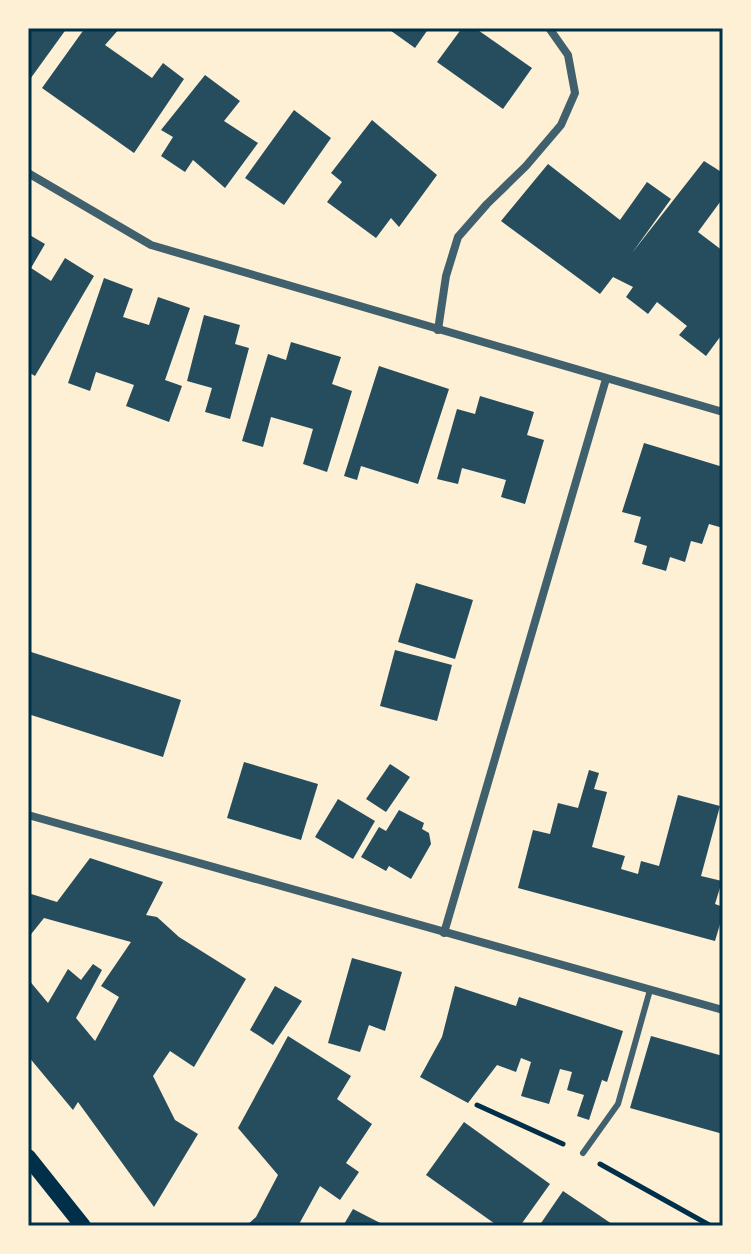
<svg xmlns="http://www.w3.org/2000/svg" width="751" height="1254" font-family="Figtree,sans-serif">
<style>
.building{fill:#264d5e}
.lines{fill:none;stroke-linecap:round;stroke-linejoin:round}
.path{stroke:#003049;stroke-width:5}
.service{stroke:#3f606c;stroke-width:6}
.minor{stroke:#3f606c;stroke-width:8}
.secondary{stroke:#003049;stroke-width:16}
.neatline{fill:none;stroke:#003049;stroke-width:3}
</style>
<rect width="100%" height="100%" fill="#fdf0d5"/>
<!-- building -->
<g class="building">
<path d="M28 28H67L28 82Z"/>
<path d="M85 28H120L105 45 152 78 163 63 184 79 134 153 42 88Z"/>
<path d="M387 28H429L415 48Z"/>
<path d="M462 28H475L532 68 503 109 437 62Z"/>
<path d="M205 75 240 101 224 121 258 143 225 188 193 160 185 172 161 156 173 137 161 130Z"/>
<path d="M294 110 331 138 284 205 245 178Z"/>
<path d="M372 120 437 175 399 227 391 218 376 238 327 202 342 182 331 173Z"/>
<path d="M704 161 723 173V198L698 232 723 251V333L706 356 679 335 687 326 657 302 648 314 626 297 633 287 613 277 600 294 501 221 548 164 620 220 647 182 671 199 632 253Z"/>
<path d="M28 234 45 244 31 268 51 281 65 258 94 276 35 376 28 372Z"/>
<path d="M104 278 133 289 123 317 149 325 158 297 190 308 165 380 182 386 169 422 126 406 134 385 96 372 90 391 68 383Z"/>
<path d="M204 315 240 325 235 344 249 348 230 419 205 412 212 388 187 381Z"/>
<path d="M291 342 341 357 332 384 352 391 327 472 303 464 313 429 271 417 263 447 242 441 268 354 286 360Z"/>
<path d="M379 366 449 389 418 484 361 466 357 480 344 476Z"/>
<path d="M480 396 534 412 527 435 544 440 525 504 501 497 506 480 462 468 458 484 437 479 457 409 475 414Z"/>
<path d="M644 443 723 467V528L709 524 702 544 691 541 685 562 670 557 666 571 642 564 647 546 634 542 641 517 622 512Z"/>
<path d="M416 583 473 600 455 659 398 642Z"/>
<path d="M395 650 452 665 437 721 380 706Z"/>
<path d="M28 651 181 700 163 757 28 714Z"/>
<path d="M244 762 318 784 301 840 227 818Z"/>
<path d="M390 764 410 777 386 812 366 799Z"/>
<path d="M589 770 599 773 594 789 607 792 592 847 625 856 621 869 638 874 641 861 659 866 678 795 720 806 701 876 722 881 715 904 723 907V914L715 941 518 888 533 830 550 834 558 803 578 808Z"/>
<path d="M338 799 375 821 353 859 315 837Z"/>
<path d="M399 810 424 823 422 829 429 833 431 844 411 879 389 866 386 871 361 857 379 827 386 831Z"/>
<path d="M90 858 163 882 146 915 157 917 179 937 246 979 194 1067 170 1051 153 1076 175 1120 198 1134 154 1207 78 1102 73 1110 28 1056V979L48 1003 68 969 81 980 93 964 102 970 76 1018 95 1041 119 997 101 986 131 942 44 918 28 938V893L57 902Z"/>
<path d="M352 958 402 972 385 1031 369 1025 360 1052 328 1043Z"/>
<path d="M275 986 302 1001 273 1045 250 1030Z"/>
<path d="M455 986 516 1006 519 997 623 1031 607 1082 602 1080 589 1120 577 1116 584 1095 567 1090 572 1072 560 1069 549 1104 521 1096 531 1062 521 1058 516 1072 497 1065 468 1103 420 1077 442 1037Z"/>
<path d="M288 1036 351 1076 337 1099 372 1124 346 1163 359 1172 340 1200 320 1186 298 1226H246L256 1217 278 1175 238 1128Z"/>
<path d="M651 1036 723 1056V1134L630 1108Z"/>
<path d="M464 1122 550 1184 520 1226H498L426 1175Z"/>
<path d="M563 1191 615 1226H539Z"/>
<path d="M353 1209 386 1226H343Z"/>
</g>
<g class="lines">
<!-- path -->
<g class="path">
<path d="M477 1105 563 1144"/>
<path d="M600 1164 711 1226"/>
</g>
<!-- service -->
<path class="service" d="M583 1153 618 1104 650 990"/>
<!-- minor -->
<g class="minor">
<path d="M28 173 151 245 723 412"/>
<path d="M438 330 446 276 458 237 487 204 526 166 561 125 575 93 568 55 549 28"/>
<path d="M28 815 723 1010"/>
<path d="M444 933 606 379"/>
</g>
<!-- secondary -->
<path class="secondary" d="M28 1157 83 1226"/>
</g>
<!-- border -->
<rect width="751" height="1254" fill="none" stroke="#fdf0d5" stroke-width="60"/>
<rect x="30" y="30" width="691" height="1194" class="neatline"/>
</svg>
